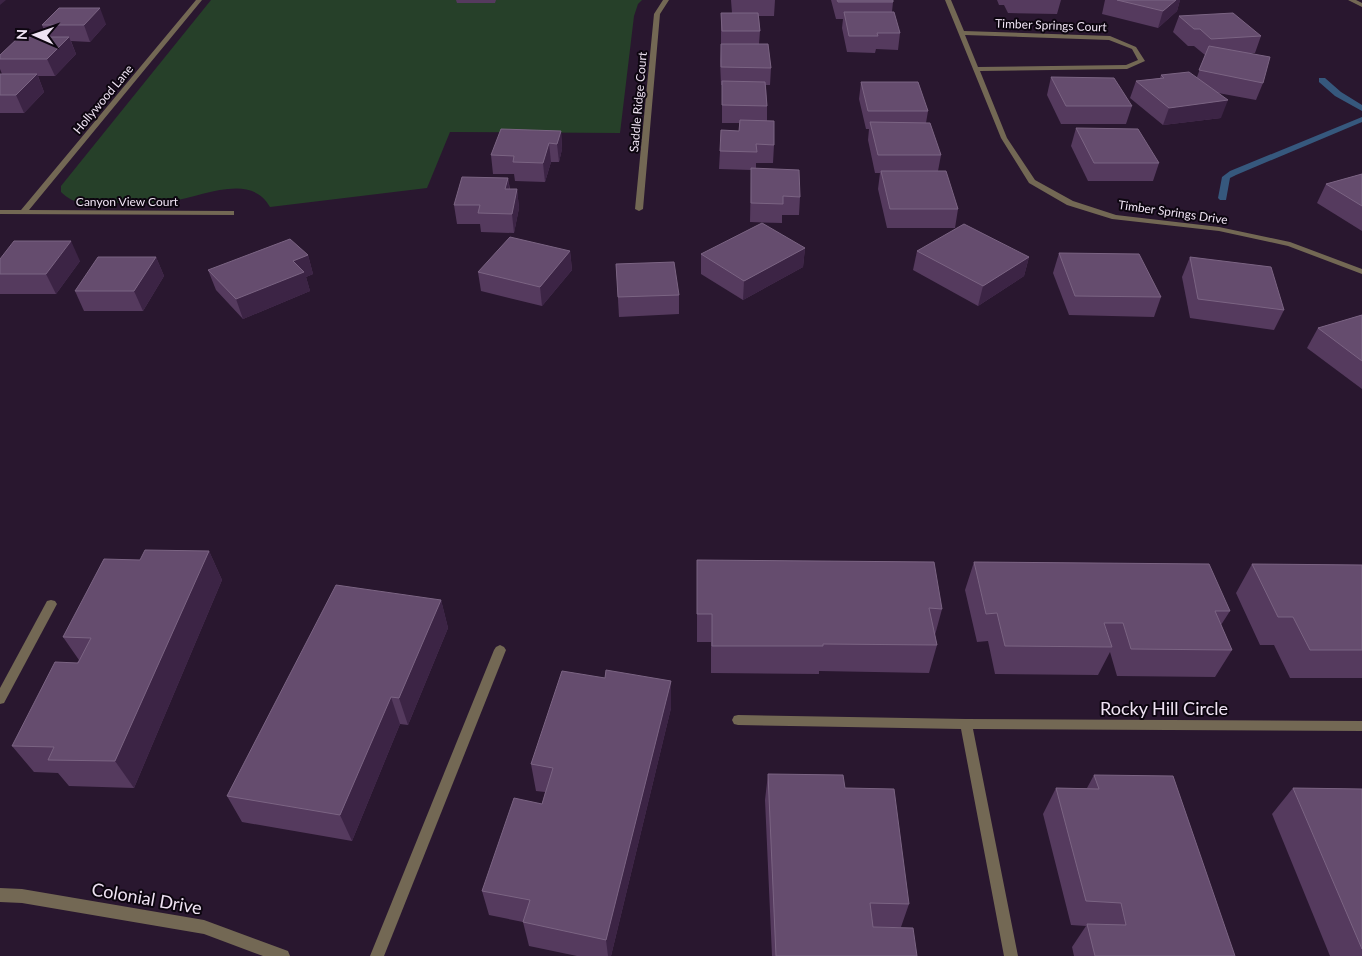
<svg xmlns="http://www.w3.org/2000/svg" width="1362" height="956" font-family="Lato,sans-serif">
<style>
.green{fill:#264029}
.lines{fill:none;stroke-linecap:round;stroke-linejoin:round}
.stream{fill:#36587d;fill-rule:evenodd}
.service{fill:#736854;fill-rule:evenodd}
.minor{fill:#736854;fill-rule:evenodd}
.wall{fill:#553a5e}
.shaded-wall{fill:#3c2445}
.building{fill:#654c6e;stroke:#7b6483}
.labels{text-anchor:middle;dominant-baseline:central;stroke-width:4;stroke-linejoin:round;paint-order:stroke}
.far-street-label{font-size:12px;fill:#efe3f3;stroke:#0d0610}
.near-street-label{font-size:18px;fill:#efe3f3;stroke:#0d0610}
</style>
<rect width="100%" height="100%" fill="#29172f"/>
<!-- green -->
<path class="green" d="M211 0H642L638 4 634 16 620 133 450 132 427 188 270 207C251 172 202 197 172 201 154 204 134 203 115 203 104 203 92 204 81 203 73 201 67 198 61 192V186Z"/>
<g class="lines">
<!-- stream -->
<g class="stream">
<path d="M1319 78H1325L1341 92 1362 105V111L1335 96 1319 82Z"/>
<path d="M1362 117V122L1236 175 1230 178 1226 200H1220L1218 198 1222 177 1230 171Z"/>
</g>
<!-- service -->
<g class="service">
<path d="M51 600 55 601 57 604 4 703 0 704V688L47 601Z"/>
<path d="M500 645 504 647 506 650 384 956H370L494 650 496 647Z"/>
</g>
<!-- minor -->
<g class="minor">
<path d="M196 0H202L29 210 231 211H234V215L0 214V210H21Z"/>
<path d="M663 0H669L660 14 643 209 639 211 635 209 654 14Z"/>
<path d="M945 0H951L964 31 1110 36 1136 47 1145 61 1127 69 980 71 1007 138 1035 180 1073 201 1116 215 1219 227 1290 242 1362 269V274L1288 246 1219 231 1112 219 1067 205 1029 183 1001 138ZM965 35 1109 40 1132 49 1138 60 1126 65 978 67Z"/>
<path d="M1348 0H1356L1362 3V7Z"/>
<path d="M738 715 966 719 1362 721V731L973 729 1018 956H1004L961 729 738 725 734 724 732 720 734 716Z"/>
<path d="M0 888 22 889 204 920 288 951 290 956H263L204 934 22 903 0 902Z"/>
</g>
</g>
<!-- wall -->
<g class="wall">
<path d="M456 0H496L495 3H457Z"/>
<path d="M731 0H775L774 16H759L760 31 759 44 771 68 770 85H766L767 106V121L774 145 773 163H756V168L800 197 799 215H782V223L750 222 751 170 719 169 720 151 739 131V123H722V85H721L720 61 721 44V13H732Z"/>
<path d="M831 0H893V2L892 12 900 33 898 50 876 49 875 53 847 52 842 28 843 19H836Z"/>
<path d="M997 0H1061L1057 14 1008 13 1004 5H999Z"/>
<path d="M1105 0H1180L1177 11 1158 28 1102 14Z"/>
<path d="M1179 16 1261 36 1255 53H1250L1263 83 1256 100 1218 93 1221 118 1163 125 1130 98 1136 81 1160 78 1161 75 1197 77 1205 55 1194 46H1188L1173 32Z"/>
<path d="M106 24 90 42 71 41 76 54 55 76H38L44 92 24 113H0V74H2L0 69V55L47 37 42 25Z"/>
<path d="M1051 77 1132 106 1126 124H1061L1047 95Z"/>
<path d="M861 82 928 111 926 123 941 155 938 171 958 209 955 228H887L878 189 880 173H875L868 140 869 129H866L859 99Z"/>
<path d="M1076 128 1159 163 1153 181H1088L1071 146Z"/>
<path d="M561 131 562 149 559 162H551L545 182 515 181 514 174H493L491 155Z"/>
<path d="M1362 174V231L1317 203 1326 184Z"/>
<path d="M508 178 510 189H517L519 208 514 233 481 232 480 224H457L454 205Z"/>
<path d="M805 248 803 267 743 300 701 274V254Z"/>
<path d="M570 251 572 270 542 306 481 291 478 272Z"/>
<path d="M917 251 1029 257 1024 276 978 306 913 270Z"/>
<path d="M1059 253 1161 297 1154 317 1069 315 1053 273Z"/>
<path d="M308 255 313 274 306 277 310 291 243 319 216 290 208 270Z"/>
<path d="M156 257 164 276 143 311H84L75 291Z"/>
<path d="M1190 257 1284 310 1274 330 1190 318 1182 277Z"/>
<path d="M0 259 80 261 56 294H0Z"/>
<path d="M616 264 679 295V314L619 317Z"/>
<path d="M1362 315V389L1307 348 1318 328Z"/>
<path d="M209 551 222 580 134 788 69 786 58 773 34 772 12 746 79 660 63 637 140 560Z"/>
<path d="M697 560 942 609 935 635 937 645 929 673 819 671V674L711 673V642H697Z"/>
<path d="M974 562 1230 611 1221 625 1232 650 1215 677 1117 676 1110 652 1098 675 995 674 988 641 977 642 965 590Z"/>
<path d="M1252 564 1362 565V678H1290L1274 645H1260L1236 593Z"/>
<path d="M441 600 448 628 408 725 400 724 352 841 242 822 227 796Z"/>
<path d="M605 678 671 681V708L611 956H577L529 946 523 922 489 915 482 891 542 804 545 792 536 791 531 764Z"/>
<path d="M768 774 845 788 909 904 901 927H873L917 956H772L765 800Z"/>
<path d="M1094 775 1235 956H1074L1072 947 1086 926 1071 925 1043 814 1056 788H1087Z"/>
<path d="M1293 788 1362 789V956H1330L1272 814Z"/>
</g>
<!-- shaded-wall -->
<g class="shaded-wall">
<path d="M0 0H6L0 5Z"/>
<path d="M1176 0H1180L1177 11 1158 28 1163 11Z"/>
<path d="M100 8 106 24 90 42 84 25Z"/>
<path d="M69 37 76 54 55 76 47 59Z"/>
<path d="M37 74 44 92 24 113 16 95Z"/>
<path d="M1228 100 1221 118 1163 125 1169 108Z"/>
<path d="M561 131 562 149 559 162 557 144Z"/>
<path d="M549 143 551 162 545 182 543 163Z"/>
<path d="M508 178 510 197 505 189Z"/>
<path d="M517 189 519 208 514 233 512 214Z"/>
<path d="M71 241 80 261 56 294 46 274Z"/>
<path d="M805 248 803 267 743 300 744 281Z"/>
<path d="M570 251 572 270 542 306 540 287Z"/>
<path d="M308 255 313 274 306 277 310 291 243 319 236 299 293 261Z"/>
<path d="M156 257 164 276 143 311 134 291Z"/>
<path d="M1029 257 1024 276 978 306 983 286Z"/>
<path d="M209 551 222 580 134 788 115 761Z"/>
<path d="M441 600 448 628 408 725 399 698Z"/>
<path d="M671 681V708L611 956H608L606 940Z"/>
<path d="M391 697 400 724 352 841 340 815Z"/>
</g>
<!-- building -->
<g class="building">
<path d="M837 0H893V2H838Z"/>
<path d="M1117 0H1176L1163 11Z"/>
<path d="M59 8H100L84 25H42Z"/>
<path d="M844 12H894L900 33H877L878 36H849Z"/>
<path d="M721 13H758L760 31H722Z"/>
<path d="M1233 13 1261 36 1211 39 1200 29H1194L1179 16Z"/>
<path d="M19 37H69L47 59H0V55Z"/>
<path d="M721 44H768L771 68 721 67Z"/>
<path d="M1209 46 1270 57 1263 83 1199 70Z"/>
<path d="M1189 72 1228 100 1169 108 1136 81 1164 78 1161 75Z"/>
<path d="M0 74H37L16 95H0Z"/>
<path d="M1051 77 1114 78 1132 106H1066Z"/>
<path d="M722 81 765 82 767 106 722 105Z"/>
<path d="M861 82H918L928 111H868Z"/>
<path d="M740 120 774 121V145L756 144 757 152 720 151 721 130 739 131Z"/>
<path d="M870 122 930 123 941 155H878Z"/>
<path d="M1076 128 1138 129 1159 163H1094Z"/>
<path d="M501 129 561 131 557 144 549 143 543 163 513 162 514 156 491 155Z"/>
<path d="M751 168 799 170 800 197 783 196V204L751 203Z"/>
<path d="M881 171H946L958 209H890Z"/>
<path d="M1362 174V206L1326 184Z"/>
<path d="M462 177 508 178 505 189H517L512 214 478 213 480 205H454Z"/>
<path d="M762 223 805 248 744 281 701 254Z"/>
<path d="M964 224 1029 257 983 286 917 251Z"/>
<path d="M510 237 570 251 540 287 478 272Z"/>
<path d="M290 239 308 255 293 261 304 272 236 299 208 270Z"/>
<path d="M14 241H71L46 274H0V259Z"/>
<path d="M1059 253 1139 254 1161 297 1075 296Z"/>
<path d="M98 257H156L134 291H75Z"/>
<path d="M1190 257 1271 267 1284 310 1198 299Z"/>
<path d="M674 262 679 295 618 297 616 264Z"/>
<path d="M1362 315V361L1318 328Z"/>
<path d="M145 550 209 551 115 761 48 760 54 747 12 746 55 662 78 663 91 638 63 637 104 559 140 560Z"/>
<path d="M697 560 934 562 942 609 929 608 937 645 823 644V646H712V614H697Z"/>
<path d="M974 562 1209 564 1230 611H1215L1232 650 1131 649 1123 623H1104L1112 647 1005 646 997 613 986 614Z"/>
<path d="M1252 564 1362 565V650H1310L1293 617H1278Z"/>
<path d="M336 585 441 600 399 698 391 697 340 815 227 796Z"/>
<path d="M606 670 671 681 606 940 523 922 530 900 482 891 514 798 542 804 553 768 531 764 562 671 605 678Z"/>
<path d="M768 774 843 775 845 788 894 789 909 904 870 903 873 927 913 928 917 956H776Z"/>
<path d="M1094 775 1173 776 1235 956H1095L1087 924 1126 925 1121 903 1086 901 1056 788 1099 789Z"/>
<path d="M1293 788 1362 789V949Z"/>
</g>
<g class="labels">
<!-- far-street labels -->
<g class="far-street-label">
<text transform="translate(1051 25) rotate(2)">Timber Springs Court</text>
<text transform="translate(103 99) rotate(-50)">Hollywood Lane</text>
<text transform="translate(638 102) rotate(-85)">Saddle Ridge Court</text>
<text x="127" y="201">Canyon View Court</text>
<text transform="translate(1173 212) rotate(8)">Timber Springs Drive</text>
</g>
<!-- near-street labels -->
<g class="near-street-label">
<text x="1164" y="708">Rocky Hill Circle</text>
<text transform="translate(147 898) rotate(10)">Colonial Drive</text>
</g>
</g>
<!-- north arrow -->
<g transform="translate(35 35) rotate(272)" stroke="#0d0610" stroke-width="4" paint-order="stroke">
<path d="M0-4L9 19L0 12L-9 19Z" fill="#efe3f3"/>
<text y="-8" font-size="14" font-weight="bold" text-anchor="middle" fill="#efe3f3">N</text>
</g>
</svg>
